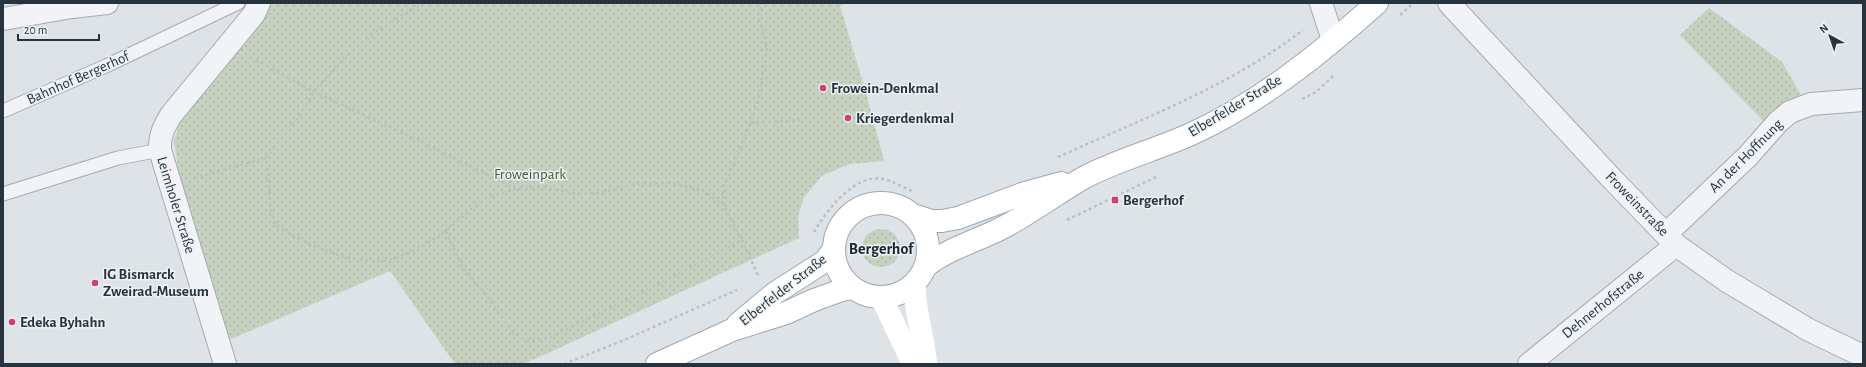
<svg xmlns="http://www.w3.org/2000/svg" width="1866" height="367" font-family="'Alegreya Sans',sans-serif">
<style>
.green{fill:url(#green-dots)}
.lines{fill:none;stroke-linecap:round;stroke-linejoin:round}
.service-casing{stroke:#a3abb2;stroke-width:15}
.minor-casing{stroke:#a3abb2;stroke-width:24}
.primary-casing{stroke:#9da9b4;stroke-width:24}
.path{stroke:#bcc1c6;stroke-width:2.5;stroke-dasharray:3 3;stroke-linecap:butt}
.service{stroke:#f1f3f6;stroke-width:13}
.minor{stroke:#f1f3f6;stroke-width:22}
.secondary{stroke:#fff;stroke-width:22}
.primary{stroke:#fff;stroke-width:22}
.poi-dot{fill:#d0406b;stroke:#edf2f5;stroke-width:1.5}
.labels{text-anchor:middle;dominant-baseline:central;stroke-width:3;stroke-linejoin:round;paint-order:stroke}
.street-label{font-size:15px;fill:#27333f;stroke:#edf2f5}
.poi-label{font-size:15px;font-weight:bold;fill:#27333f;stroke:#edf2f5;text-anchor:start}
.park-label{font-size:15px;fill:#415b34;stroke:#edf2f5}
.neighbourhood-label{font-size:16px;font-weight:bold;fill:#19242f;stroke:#edf2f5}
</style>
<defs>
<pattern id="green-dots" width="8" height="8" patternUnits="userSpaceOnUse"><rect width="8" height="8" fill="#c6d2bf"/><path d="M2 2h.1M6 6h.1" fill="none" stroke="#aab5a5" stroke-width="1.8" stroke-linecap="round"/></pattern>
</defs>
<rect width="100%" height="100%" fill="#dee3e8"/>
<!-- green -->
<g class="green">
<path d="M273 3H846L840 6 866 93 884 161 850 164 823 175 804 197 798 217 799 238 524 364H455L390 271 217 345 180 182 174 140 182 117Z"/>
<path d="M1709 8 1782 62 1801 95C1785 100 1776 111 1765 123L1680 35Z"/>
<circle cx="881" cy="248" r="19"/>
</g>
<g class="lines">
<defs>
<g id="service">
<path d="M3 111 106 66 238 3"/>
<path d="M3 194 118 158 160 150"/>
</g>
<g id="minor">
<path d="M1321 3 1333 40"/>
<path d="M1449 3 1613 180 1676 245 1727 281 1809 330 1863 356"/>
<path d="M59 6 72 7 107 3"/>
<path d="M3 19 72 7"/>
<path d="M1666 234 1748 156 1778 122 1790 112 1811 104 1863 100"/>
<path d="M225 364 160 150C159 136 164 127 171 115L254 14 259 3"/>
<path d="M1529 364 1676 245"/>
</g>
<g id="primary">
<circle cx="881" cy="250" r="47"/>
<path d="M916 216 931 221H942L958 218 1025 193 1061 183"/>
<path d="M926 266C949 248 977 241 1002 228 1031 213 1057 193 1085 177 1118 160 1155 150 1189 135 1258 104 1321 53 1377 3"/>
<path d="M738 324 775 293 825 261 834 249"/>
<path d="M657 364 732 330 786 313 814 300 842 290 852 288"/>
</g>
</defs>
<!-- service casing -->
<use href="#service" class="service-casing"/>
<!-- minor casing -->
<use href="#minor" class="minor-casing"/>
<!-- primary casing -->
<use href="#primary" class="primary-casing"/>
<!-- path -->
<g class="path">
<path d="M424 3 379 29 346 56 314 92 299 117 266 158 271 210 275 225C306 243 350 266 387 260 408 256 427 244 444 232 459 221 472 206 490 197 498 193 508 192 516 189"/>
<path d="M1400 15 1413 3"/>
<path d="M250 57 314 92 418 140 516 189 544 187 578 194 599 193 637 184 672 183 704 191 723 205"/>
<path d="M1302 99 1316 92 1334 75"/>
<path d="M750 123 800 120"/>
<path d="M1058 157C1142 119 1229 87 1303 30"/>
<path d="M194 178 266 158"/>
<path d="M1067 220 1156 177"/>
<path d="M446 231 462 266 490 300 513 333 527 341 548 338 648 290 742 240"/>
<path d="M814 232C826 211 855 173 883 179 893 181 903 187 912 191"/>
<path d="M758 275 742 240 723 205 724 185 743 143 759 96 767 48 759 18 762 3"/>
<path d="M564 364 622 341 737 290"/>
</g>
<!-- service -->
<use href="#service" class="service"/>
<!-- minor -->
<use href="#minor" class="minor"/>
<!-- secondary -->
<g class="secondary">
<path d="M915 283C913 308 925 338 926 364"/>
<path d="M879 297 885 305 913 364"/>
</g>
<!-- primary -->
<use href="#primary" class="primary"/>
</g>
<!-- markers -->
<g class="poi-dot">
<circle cx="823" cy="88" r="4"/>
<circle cx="848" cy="118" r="4"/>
<rect x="1111" y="196" width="8" height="8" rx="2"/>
<circle cx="95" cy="283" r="4"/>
<circle cx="12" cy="322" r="4"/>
</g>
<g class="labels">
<!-- street labels -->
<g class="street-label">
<text transform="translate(78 78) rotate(-24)">Bahnhof Bergerhof</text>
<text transform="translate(1235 106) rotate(-31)">Elberfelder Straße</text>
<text transform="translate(1746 156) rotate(-45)">An der Hoffnung</text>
<text transform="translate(1637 204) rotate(46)">Froweinstraße</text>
<text transform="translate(176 205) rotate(73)">Leimholer Straße</text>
<text transform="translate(783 290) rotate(-38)">Elberfelder Straße</text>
<text transform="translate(1603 304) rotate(-39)">Dehnerhofstraße</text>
</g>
<!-- poi labels -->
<g class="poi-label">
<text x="831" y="88">Frowein-Denkmal</text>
<text x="856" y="118">Kriegerdenkmal</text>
<text x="1123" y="200">Bergerhof</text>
<text x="103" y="274">IG Bismarck<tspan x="103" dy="17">Zweirad-Museum</tspan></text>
<text x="20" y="322">Edeka Byhahn</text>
</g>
<!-- park labels -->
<g class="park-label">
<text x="530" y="174">Froweinpark</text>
</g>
<!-- neighbourhood labels -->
<g class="neighbourhood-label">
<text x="881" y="249">Bergerhof</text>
</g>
</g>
<!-- border -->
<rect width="1866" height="367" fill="none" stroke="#27333f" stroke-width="8"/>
<!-- north arrow -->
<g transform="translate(1830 36) rotate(320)" stroke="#edf2f5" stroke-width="3" paint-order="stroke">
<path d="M0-3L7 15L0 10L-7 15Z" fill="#27333f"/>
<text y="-6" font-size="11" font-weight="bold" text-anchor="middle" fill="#27333f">N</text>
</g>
<!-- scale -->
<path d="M18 34v6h81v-6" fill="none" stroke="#27333f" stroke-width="2"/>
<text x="24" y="34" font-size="12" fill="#27333f" stroke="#edf2f5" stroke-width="3" paint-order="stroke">20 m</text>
</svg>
